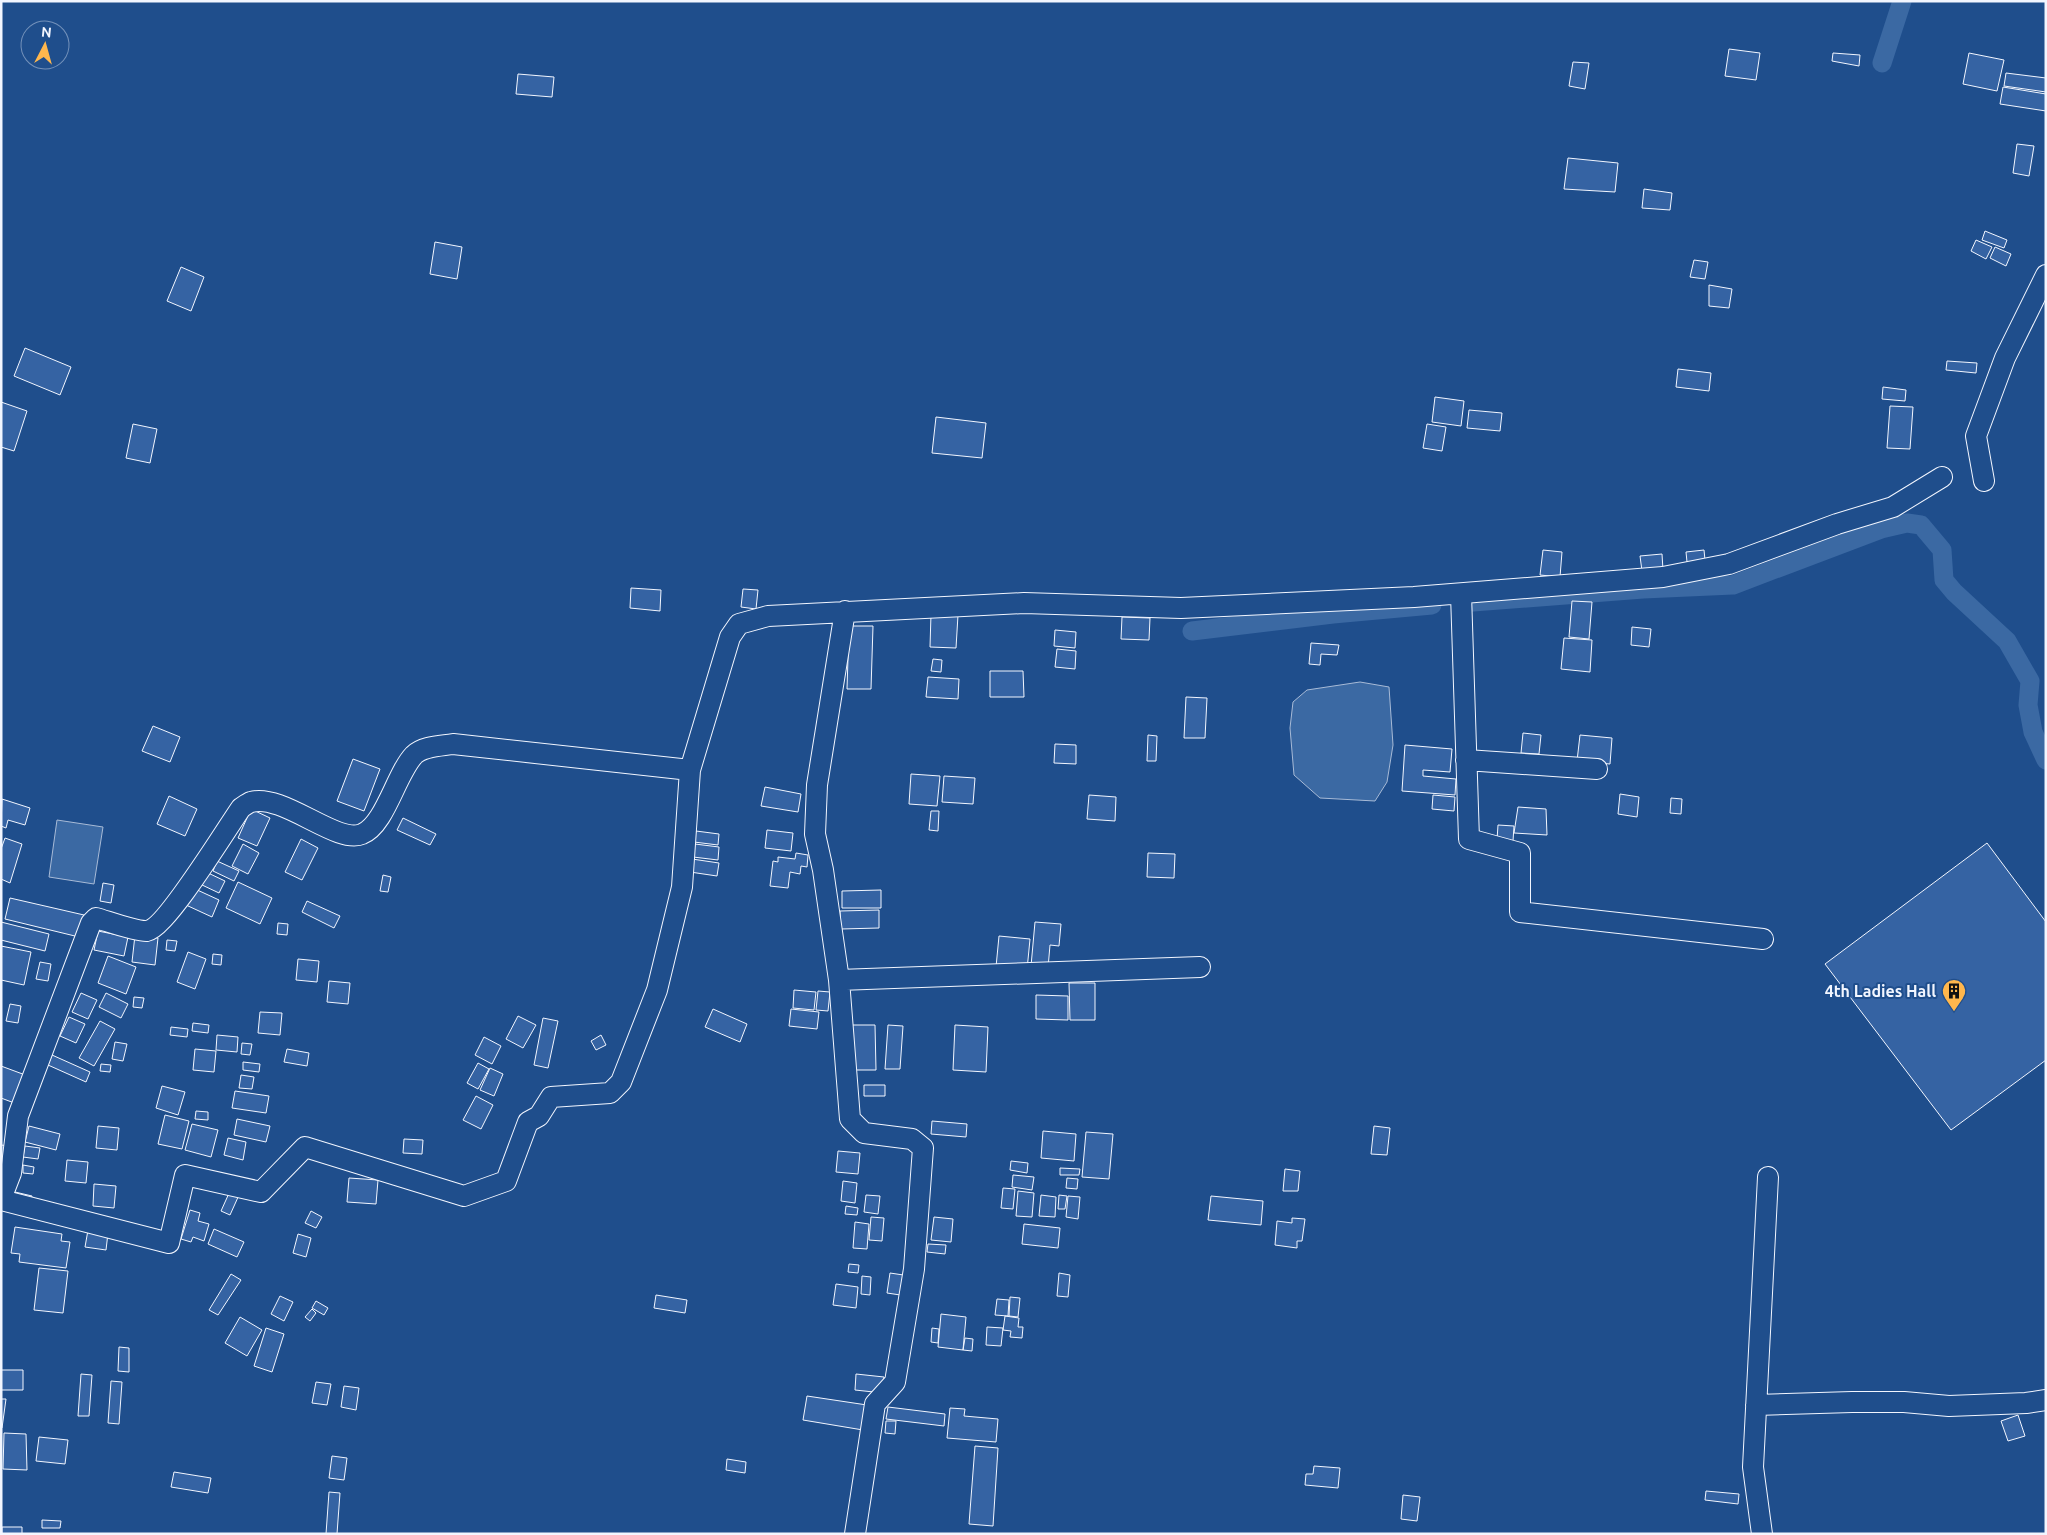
<svg xmlns="http://www.w3.org/2000/svg" width="2047" height="1535" font-family="Ubuntu,sans-serif">
	<style>
		.water { fill: #3b69a3; stroke: #a8bbd7 }
		.lines { fill: none; stroke-linecap: round; stroke-linejoin: round }
		.canal { stroke: #3b69a3; stroke-width: 19 }
		.building { fill: #3563a3; stroke: #f2f6ff }
		.minor-casing { stroke: #f2f6ff; stroke-width: 22 }
		.minor { stroke: #1f4e8c; stroke-width: 20 }
		.labels { text-anchor: middle; stroke-width: 4; stroke-linejoin: round; paint-order: stroke }
		.poi-label { font-size: 16px; font-weight: bold; fill: #f2f6ff; stroke: #1f4e8c; text-anchor: end }
	</style>
	<rect width="100%" height="100%" fill="#1f4e8c"/>
	<path class="water" d="M1360,682L1389,687L1393,745L1387,782L1375,801L1320,798L1294,775L1290,728L1293,702L1307,690Z
		M57,820L103,827L94,884L49,877Z"/>
	<g class="lines">
		<path class="canal" d="M1882,63L1902,1
			M1460,603L1643,589L1733,585L1881,529L1907,523L1921,525L1942,550L1944,580L1954,592L2007,641L2030,681L2028,705L2033,732L2046,760
			M1192,631L1333,614L1432,605"/>
	</g>
	<path class="building" d="M1729,49L1760,53L1756,80L1725,76Z
		M1833,53L1860,55L1859,66L1832,61Z
		M1969,53L2004,60L1997,91L1963,84Z
		M1573,62L1589,63L1585,89L1569,86Z
		M2006,73L2046,78V92L2004,86Z
		M518,74L554,77L552,97L516,94Z
		M2003,87L2046,94V111L2000,104Z
		M2017,144L2034,146L2029,176L2013,173Z
		M1568,158L1618,163L1615,192L1564,189Z
		M1644,189L1672,193L1670,210L1642,208Z
		M1985,231L2007,240L2004,248L1982,240Z
		M1976,240L1992,247L1986,259L1971,251Z
		M435,242L462,247L457,279L430,274Z
		M1995,247L2011,254L2006,266L1990,258Z
		M1694,260L1708,262L1705,279L1690,277Z
		M181,267L204,277L191,311L167,301Z
		M1709,285L1732,289L1729,308L1709,306Z
		M25,348L71,367L60,395L14,376Z
		M1947,361L1977,363L1976,373L1946,370Z
		M1678,369L1711,373L1709,391L1676,387Z
		M1883,387L1906,390L1905,401L1882,399Z
		M1435,397L1464,401L1461,426L1432,422Z
		M1,402L27,411L14,451L1,447Z
		M1890,406L1913,407L1910,449L1887,448Z
		M1469,410L1502,413L1500,431L1467,428Z
		M936,417L986,423L982,458L932,453Z
		M133,424L157,429L150,463L126,458Z
		M1427,424L1446,427L1442,451L1423,448Z
		M1543,550L1562,552L1560,577L1540,575Z
		M1704,550L1705,560L1687,562L1686,552Z
		M1662,554L1663,570L1642,571L1640,556Z
		M631,588L661,590L660,611L630,608Z
		M743,589L758,590L756,609L741,607Z
		M1572,601L1592,602L1589,639L1569,637Z
		M931,614L958,615L956,648L930,647Z
		M1122,617L1150,618L1149,640L1121,639Z
		M849,626H873L871,689H847Z
		M1632,627L1651,629L1649,647L1631,645Z
		M1055,630L1076,632L1075,648L1054,646Z
		M1564,638L1592,640L1590,672L1561,669Z
		M1311,643L1339,645L1337,655L1321,654L1320,665L1309,664Z
		M1057,649L1076,651L1075,669L1055,667Z
		M933,659L942,660L941,672L931,671Z
		M990,671H1023L1024,697H990Z
		M928,677L959,679L958,699L926,697Z
		M1186,697L1207,698L1205,738H1184Z
		M153,726L180,737L170,762L142,751Z
		M1523,733L1541,735L1539,754L1521,753Z
		M1148,735L1157,736L1156,761H1147Z
		M1580,735L1612,738L1610,764L1577,761Z
		M1055,744L1076,745V764L1054,763Z
		M1405,745L1452,749L1450,772L1423,770V776L1456,779L1455,795L1402,791Z
		M353,759L380,769L364,811L337,801Z
		M911,774L940,776L937,806L909,804Z
		M944,776L975,778L973,804L942,802Z
		M765,787L801,794L798,812L761,806Z
		M1620,794L1639,797L1637,817L1618,814Z
		M1089,795L1116,797L1115,821L1087,819Z
		M1433,795L1455,797L1454,811L1432,809Z
		M169,796L197,809L185,836L157,824Z
		M1671,798L1682,799L1681,814L1670,813Z
		M2,799L30,808L25,825L8,820L6,828L1,826Z
		M1518,807L1546,809L1547,835L1514,833Z
		M251,809L270,818L257,846L238,838Z
		M931,811H939L938,831L929,830Z
		M403,818L436,834L430,845L397,830Z
		M1498,825L1514,826L1513,841L1497,840Z
		M767,830L793,833L791,851L765,848Z
		M696,831L719,834L718,845L694,842Z
		M5,838L22,844L10,883L1,879V849Z
		M301,839L318,848L302,880L285,872Z
		M1987,843L2046,922V1060L1951,1130L1825,964Z
		M243,844L259,853L248,874L232,866Z
		M695,844L719,847L718,860L693,857Z
		M796,853L808,855L807,867L801,866L800,874L790,872L788,888L770,886L773,861L778,862V857L795,859Z
		M1148,853L1175,854L1174,878L1147,877Z
		M692,859L719,863L717,876L690,872Z
		M217,861L239,871L234,881L213,871Z
		M206,872L225,881L219,893L200,884Z
		M383,875L391,877L388,892L380,891Z
		M238,882L272,898L260,924L226,908Z
		M103,883L114,885L111,903L100,901Z
		M193,888L219,900L212,917L186,905Z
		M881,890V908H842V891Z
		M10,898L84,915L79,937L5,919Z
		M307,901L340,916L334,928L302,912Z
		M879,910V928L841,929L840,911Z
		M1,922L49,934L45,951L1,940Z
		M1035,922L1061,924L1059,946L1050,945L1048,968L1031,966Z
		M278,923L288,924L287,935L277,934Z
		M98,931L128,937L124,956L94,950Z
		M135,935L158,938L155,965L132,962Z
		M999,936L1030,939L1027,970L996,967Z
		M167,940L177,941L175,951L166,950Z
		M1,946L31,952L24,985L1,980Z
		M188,952L206,959L195,989L177,982Z
		M213,954L222,955L221,965L212,964Z
		M108,956L136,967L126,994L98,983Z
		M298,959L319,961L317,982L296,980Z
		M40,962L51,964L48,981L36,979Z
		M329,981L350,983L348,1004L327,1002Z
		M1069,983H1095V1020H1070Z
		M794,990L816,992L814,1010L793,1008Z
		M818,991L830,992L828,1011L816,1010Z
		M81,993L97,1000L88,1019L72,1012Z
		M106,993L128,1004L121,1018L99,1007Z
		M1036,995L1068,996V1020L1036,1019Z
		M134,997L144,998L142,1008L133,1007Z
		M10,1004L21,1006L18,1023L6,1021Z
		M713,1009L747,1024L740,1042L705,1027Z
		M791,1009L819,1012L817,1029L789,1026Z
		M260,1012L282,1013L280,1035L258,1033Z
		M518,1016L536,1025L523,1048L506,1039Z
		M69,1017L85,1024L76,1043L60,1036Z
		M543,1018L558,1021L548,1068L534,1065Z
		M100,1021L115,1029L94,1066L79,1058Z
		M193,1023L209,1025L208,1033L192,1031Z
		M849,1025H875L876,1070H849Z
		M888,1025L903,1026L900,1069H885Z
		M955,1025L988,1027L986,1072L953,1070Z
		M171,1027L188,1029L187,1037L170,1035Z
		M217,1035L238,1037L237,1052L216,1050Z
		M601,1035L606,1045L596,1050L591,1041Z
		M484,1037L501,1046L492,1064L475,1055Z
		M115,1042L127,1044L123,1061L112,1059Z
		M242,1043L252,1044L250,1055L241,1054Z
		M195,1049L216,1051L214,1072L193,1070Z
		M287,1049L309,1053L307,1066L284,1062Z
		M52,1055L90,1072L86,1082L48,1065Z
		M243,1062L260,1064L259,1072L243,1070Z
		M478,1063L489,1069L478,1089L467,1083Z
		M101,1064L111,1065L110,1072L100,1071Z
		M1,1066L28,1076L17,1104L1,1098Z
		M490,1068L503,1074L494,1096L480,1090Z
		M241,1075L254,1077L252,1089L239,1088Z
		M864,1085H885V1096H864Z
		M162,1086L185,1092L178,1115L156,1108Z
		M235,1091L269,1096L266,1113L232,1108Z
		M476,1096L493,1105L481,1129L463,1120Z
		M196,1111L208,1112V1120L195,1119Z
		M165,1115L189,1121L182,1149L158,1144Z
		M237,1119L270,1126L266,1142L234,1135Z
		M932,1121L967,1124L966,1137L931,1134Z
		M192,1124L218,1130L211,1157L185,1150Z
		M29,1126L60,1134L56,1150L25,1142Z
		M98,1126L119,1128L117,1150L96,1148Z
		M1374,1126L1390,1128L1387,1155L1371,1154Z
		M1043,1131L1076,1134L1074,1161L1041,1158Z
		M1086,1132L1113,1134L1109,1179L1082,1177Z
		M228,1138L246,1142L243,1160L224,1155Z
		M404,1139L423,1140L422,1154L403,1153Z
		M1,1145L10,1146L9,1165L1,1164Z
		M25,1146L40,1148L38,1159L23,1157Z
		M838,1151L860,1153L858,1174L836,1172Z
		M67,1160L88,1162L86,1183L65,1181Z
		M1011,1161L1028,1163L1027,1173L1010,1170Z
		M23,1165L34,1167L33,1174L23,1173Z
		M1060,1168L1080,1169L1079,1175H1060Z
		M1285,1169L1300,1171L1298,1191H1283Z
		M1013,1175L1034,1177L1032,1190L1012,1187Z
		M349,1178L378,1180L376,1204L347,1202Z
		M1067,1178L1078,1179L1077,1189L1066,1188Z
		M843,1181L857,1183L855,1203L841,1201Z
		M94,1184L116,1186L114,1208L93,1206Z
		M1003,1188L1015,1189L1013,1209L1001,1208Z
		M230,1191L239,1195L230,1215L221,1211Z
		M1018,1191L1034,1193L1032,1217L1016,1216Z
		M15,1192L32,1196L31,1202L14,1199Z
		M866,1195L880,1196L878,1214L864,1212Z
		M1041,1195L1056,1197L1055,1217L1039,1216Z
		M1059,1195L1067,1196L1065,1209H1058Z
		M1068,1196L1080,1197L1078,1219L1066,1217Z
		M1211,1196L1263,1201L1261,1225L1208,1220Z
		M846,1206L858,1208L857,1215L845,1214Z
		M190,1210L200,1213L198,1221L209,1224L204,1241L193,1237L191,1242L181,1239Z
		M311,1211L322,1217L316,1228L305,1223Z
		M871,1217L884,1218L882,1241L869,1240Z
		M934,1217L953,1219L951,1242L931,1240Z
		M1292,1218L1305,1219L1302,1241H1297V1248L1275,1245L1277,1221L1292,1223Z
		M855,1222L869,1224L867,1249L853,1248Z
		M1024,1224L1060,1228L1058,1248L1022,1244Z
		M15,1227L62,1234L61,1241L70,1242L66,1268L19,1262L20,1254L11,1253Z
		M214,1229L244,1242L237,1257L208,1244Z
		M88,1230L108,1233L106,1250L85,1247Z
		M298,1234L311,1238L306,1257L293,1253Z
		M928,1244L946,1245L945,1254L927,1252Z
		M849,1264L859,1265L858,1273L848,1272Z
		M39,1268L68,1271L63,1313L34,1310Z
		M890,1273L910,1276L907,1296L887,1293Z
		M1059,1273L1070,1275L1068,1297L1057,1296Z
		M231,1274L241,1280L218,1315L209,1310Z
		M862,1276L871,1277L870,1295L861,1294Z
		M836,1284L858,1287L856,1308L833,1305Z
		M656,1295L687,1300L685,1313L654,1308Z
		M280,1296L293,1302L284,1321L271,1314Z
		M1010,1297L1020,1298L1018,1317L1009,1316Z
		M997,1299L1009,1300L1008,1316L995,1315Z
		M316,1301L328,1308L324,1315L312,1308Z
		M312,1309L316,1313L310,1321L305,1317Z
		M941,1314L966,1317L963,1350L938,1347Z
		M1005,1316L1019,1318L1018,1327H1023L1022,1338L1010,1337L1011,1331L1003,1330Z
		M240,1317L262,1330L247,1356L225,1343Z
		M987,1327L1003,1328L1001,1346L986,1345Z
		M266,1328L284,1334L272,1372L254,1366Z
		M932,1328L939,1329L938,1343L931,1342Z
		M965,1338L973,1339L972,1351L963,1350Z
		M119,1347L129,1348V1372L118,1371Z
		M1,1370H23V1390H1Z
		M81,1374L92,1375L89,1416H78Z
		M856,1374L884,1377L883,1393L855,1390Z
		M111,1381L122,1382L119,1424L108,1423Z
		M316,1382L331,1384L327,1405L312,1403Z
		M344,1386L359,1388L356,1410L341,1407Z
		M807,1396L867,1405L863,1430L803,1420Z
		M1,1399H6L2,1428H1Z
		M888,1407L945,1414L944,1426L886,1419Z
		M950,1408L965,1409L964,1416L998,1419L996,1442L947,1438Z
		M2018,1415L2025,1436L2008,1441L2001,1421Z
		M886,1421H896L895,1434L885,1433Z
		M4,1433L26,1434L27,1470L3,1469Z
		M39,1437L68,1440L65,1464L36,1461Z
		M975,1446L998,1448L993,1526L969,1524Z
		M332,1456L347,1458L344,1480L329,1478Z
		M727,1459L746,1462L745,1473L726,1470Z
		M1314,1466L1340,1468L1338,1488L1305,1485L1306,1474H1313Z
		M174,1472L211,1478L208,1493L171,1487Z
		M1706,1491L1739,1494L1738,1504L1705,1500Z
		M329,1492L340,1493L337,1534H326Z
		M1403,1495L1420,1497L1417,1521L1401,1519Z
		M42,1520L61,1521L60,1528H42Z
		M2,1527H22V1534H2Z"/>
	<g class="lines">
		<g class="minor-casing">
			<path id="minor" d="M1984,481L1976,436L2005,358L2046,275
				M1461,594L1469,839L1520,853V912L1763,939
				M845,611L817,785L815,834L823,870L839,980L850,1119L864,1133L912,1139L923,1148L914,1269L895,1382L875,1404L855,1534
				M1466,760L1597,769
				M839,980L1200,967
				M1,1199L11,1173L18,1116L91,923L96,918C107,921 137,932 147,931C166,928 227,828 241,808C244,806 248,803 251,802C283,793 337,845 362,834C385,825 396,774 414,755C423,746 441,746 453,744L690,770L730,637L739,624L768,616L1024,603L1181,608L1414,597L1663,577L1729,564L1837,524L1893,507L1942,477
				M1,1200L169,1243L185,1175L261,1192L305,1147L464,1196L506,1181L528,1122L539,1116L551,1097L610,1093L621,1082L657,990L682,887L690,770
				M1756,1405L1852,1402H1904L1949,1406L2026,1403L2046,1400
				M1762,1534L1753,1467L1768,1177"/>
		</g>
		<use href="#minor" class="minor"/>
	</g>
	<defs>
		<g id="building-pin" transform="scale(1.25)"><path d="M0 17L-7.5 6A9.5 9.5 0 1 1 7.5 6Z" fill="#ffb74d" stroke="#1f4e8c"/><path d="M-4-6H4V6H1V3H-1V6H-4ZM-2.5-4.3h1.7v1.8h-1.7ZM.8-4.3h1.7v1.8H.8ZM-2.5-1h1.7V.8h-1.7ZM.8-1h1.7V.8H.8Z" fill="#111"/></g>
	</defs>
	<g fill-rule="evenodd">
		<use href="#building-pin" x="1954" y="991"/>
	</g>
	<g class="labels">
		<g class="poi-label">
			<text x="1936" y="997">4th Ladies Hall</text>
		</g>
	</g>
	<rect width="2047" height="1535" fill="none" stroke="#f2f6ff" stroke-width="5"/>
	<g transform="translate(45 45) rotate(6)"><circle r="24" fill="#1f4e8c" stroke="#7391ba"/>
	<path d="M0-4L9 19L0 12L-9 19Z" fill="#ffb74d"/>
	<text y="-8" font-size="14" font-weight="bold" text-anchor="middle" fill="#f2f6ff">N</text>
	</g>
</svg>
